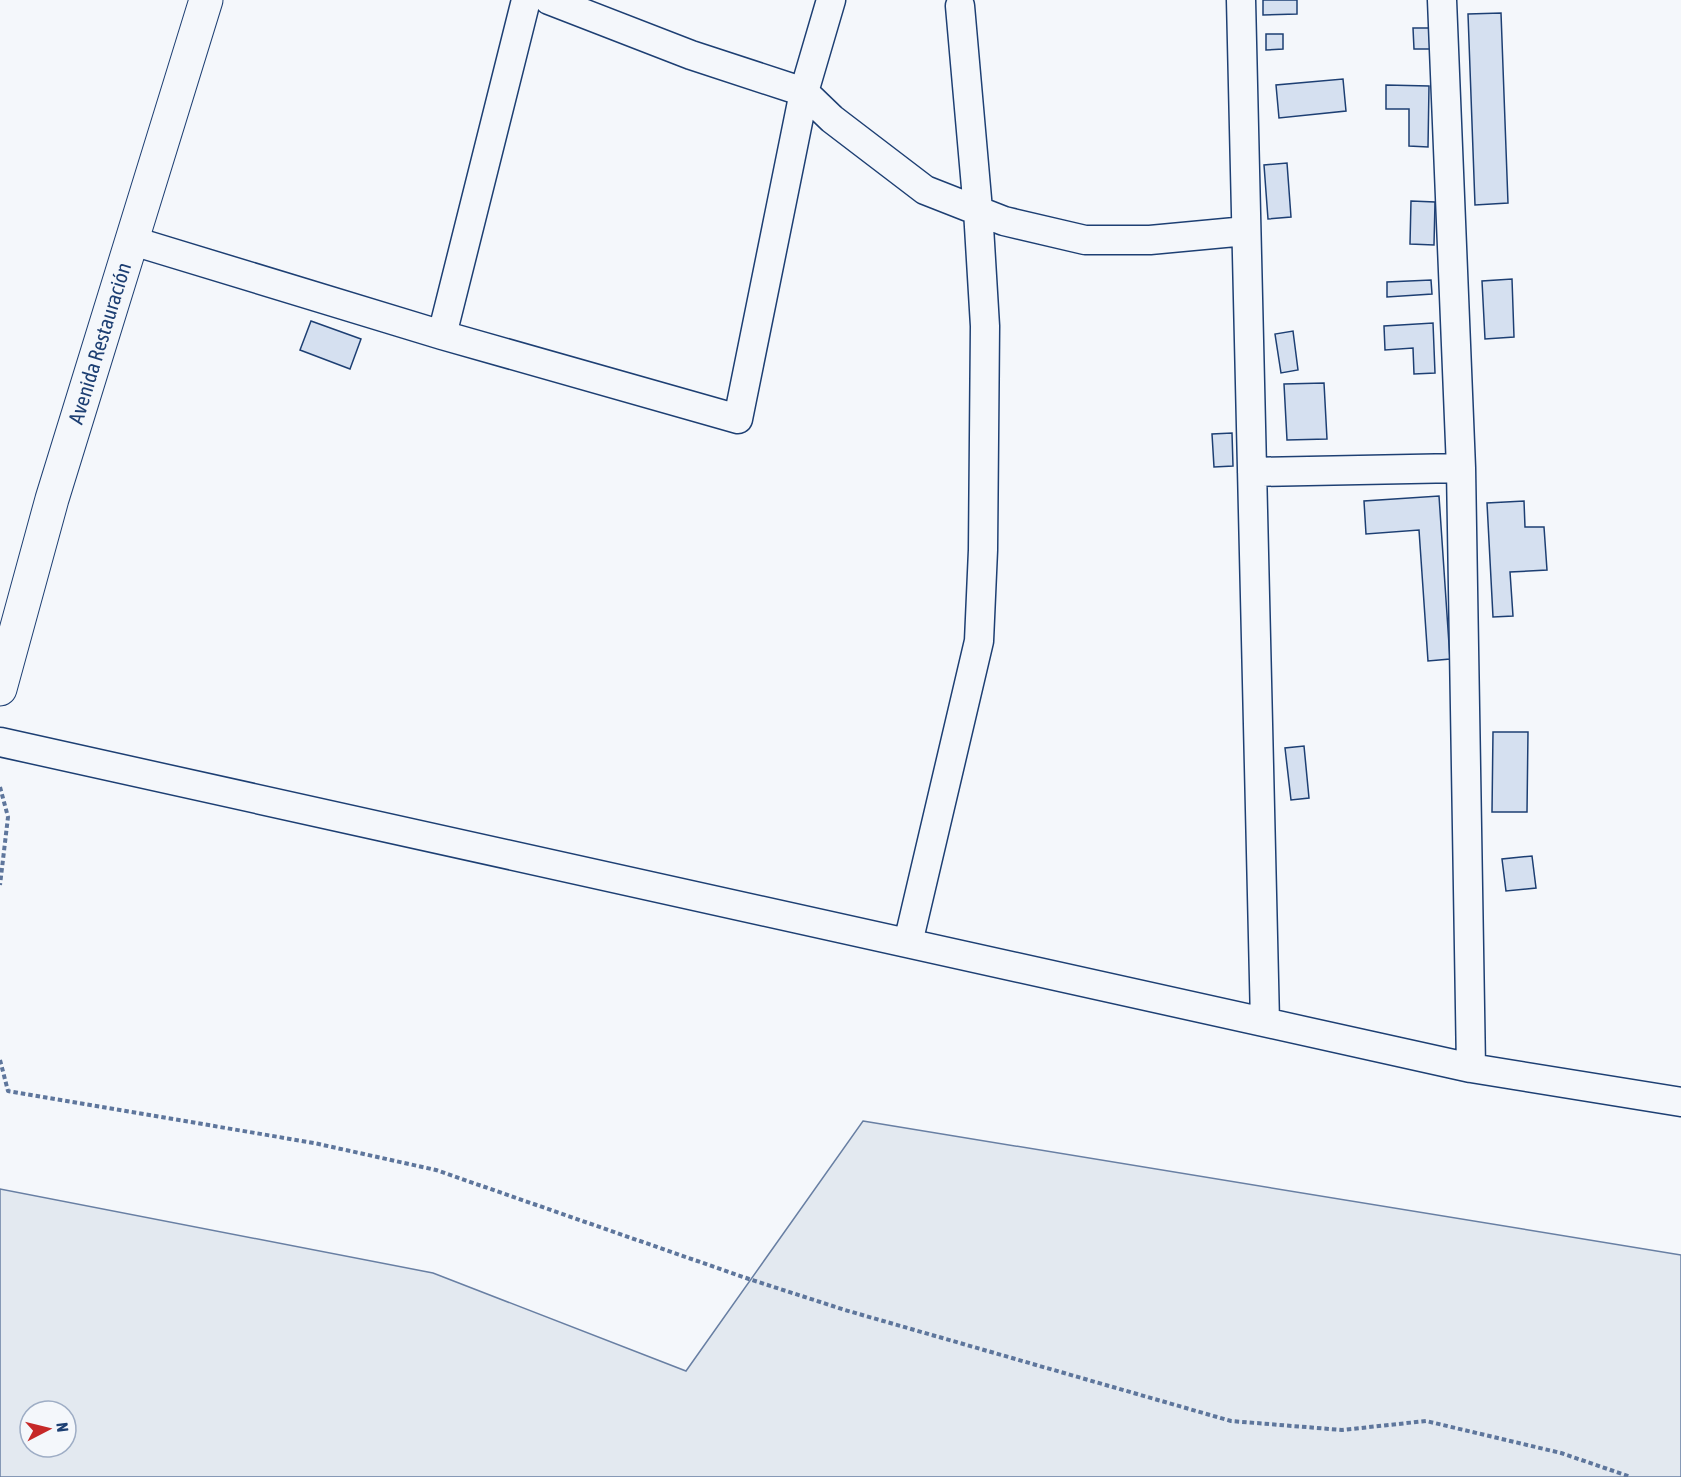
<svg xmlns="http://www.w3.org/2000/svg" width="1681" height="1477" font-family="'Asap Condensed',sans-serif">
	<style>
		.green { fill: #e3e9f0; stroke: #687fa3; stroke-width: 1.5; fill-rule: evenodd }
		.building { fill: #d5e0f0; stroke: #1d3f73; stroke-width: 1.5 }
		.lines { fill: none; stroke-linecap: round; stroke-linejoin: round }
		.minor-casing { stroke: #1d3f73; stroke-width: 31 }
		.tertiary-casing { stroke: #1d3f73; stroke-width: 35 }
		.path { stroke: #5e769c; stroke-width: 4; stroke-dasharray: 4.5 3; stroke-linecap: butt }
		.minor { stroke: #f4f7fb; stroke-width: 28 }
		.tertiary { stroke: #f4f7fb; stroke-width: 33 }
		.labels { text-anchor: middle; stroke-width: 4.5; stroke-linejoin: round; paint-order: stroke }
		.street-label { font-size: 21px; fill: #1d3f73; stroke: #f4f7fb }
	</style>
	<rect width="100%" height="100%" fill="#f4f7fb"/>
	<path class="green" d="M863,1121L1681,1255V1477H0V1189L433,1273L686,1371ZM30,1411H66V1447H30Z"/>
	<path class="building" d="M1263,0H1297V14L1263,15Z
		M1501,13L1508,203L1475,205L1468,14Z
		M1413,28H1429L1430,49H1414Z
		M1266,34H1283V49L1266,50Z
		M1343,79L1346,111L1279,118L1276,85Z
		M1386,85L1429,86L1428,147L1409,146V109H1386Z
		M1287,163L1291,217L1268,219L1264,165Z
		M1411,201L1435,202L1434,245L1410,244Z
		M1512,279L1514,337L1485,339L1482,281Z
		M1431,280L1432,294L1387,297V282Z
		M311,321L361,339L350,369L300,350Z
		M1433,323L1435,373L1414,374L1413,348L1385,350L1384,326Z
		M1293,331L1298,370L1281,373L1275,334Z
		M1324,383L1327,439L1287,440L1284,384Z
		M1232,433L1233,466L1214,467L1212,434Z
		M1439,496L1450,659L1428,661L1419,530L1366,534L1364,501Z
		M1524,501L1525,527H1544L1547,570L1510,572L1513,616L1493,617L1487,503Z
		M1493,732H1528L1527,812H1492Z
		M1304,746L1309,798L1291,800L1285,748Z
		M1532,856L1536,888L1506,891L1502,859Z"/>
	<g class="lines">
		<g class="minor-casing">
			<path id="minor" d="M549,0L691,55L804,92L832,119L925,190L1004,221L1085,240H1150L1246,231
				M1241,0L1265,1022
				M1442,0L1461,468L1471,1068
				M133,241L442,335L738,419L804,92L831,0
				M442,335L526,0
				M1252,472L1461,468
				M0,742L1471,1068L1681,1102
				M908,943L979,641L983,550L985,326L978,210L960,6"/>
		</g>
		<g class="tertiary-casing">
			<g id="tertiary">
				<path id="s1" d="M0,689L52,499L206,0"/>
			</g>
		</g>
		<path class="path" d="M0,787L8,817L0,885
			M0,1060L8,1091L314,1143L436,1170L749,1279L845,1310L1231,1421L1342,1430L1426,1421L1561,1453L1631,1477"/>
		<use href="#minor" class="minor"/>
		<use href="#tertiary" class="tertiary"/>
	</g>
	<g class="labels">
		<g class="street-label">
			<text dy="7" stroke="none"><textPath href="#s1" startOffset="360">Avenida Restauración</textPath></text>
		</g>
	</g>
	<g transform="translate(48 1429) rotate(83)"><circle r="28" fill="#f4f7fb" stroke="#9eadc5" stroke-width="1.5"/>
	<path d="M0-4.5L10 22L0 15L-10 22Z" fill="#c62828"/>
	<text y="-9" font-size="16" font-weight="bold" text-anchor="middle" fill="#1d3f73">N</text>
	</g>
</svg>
